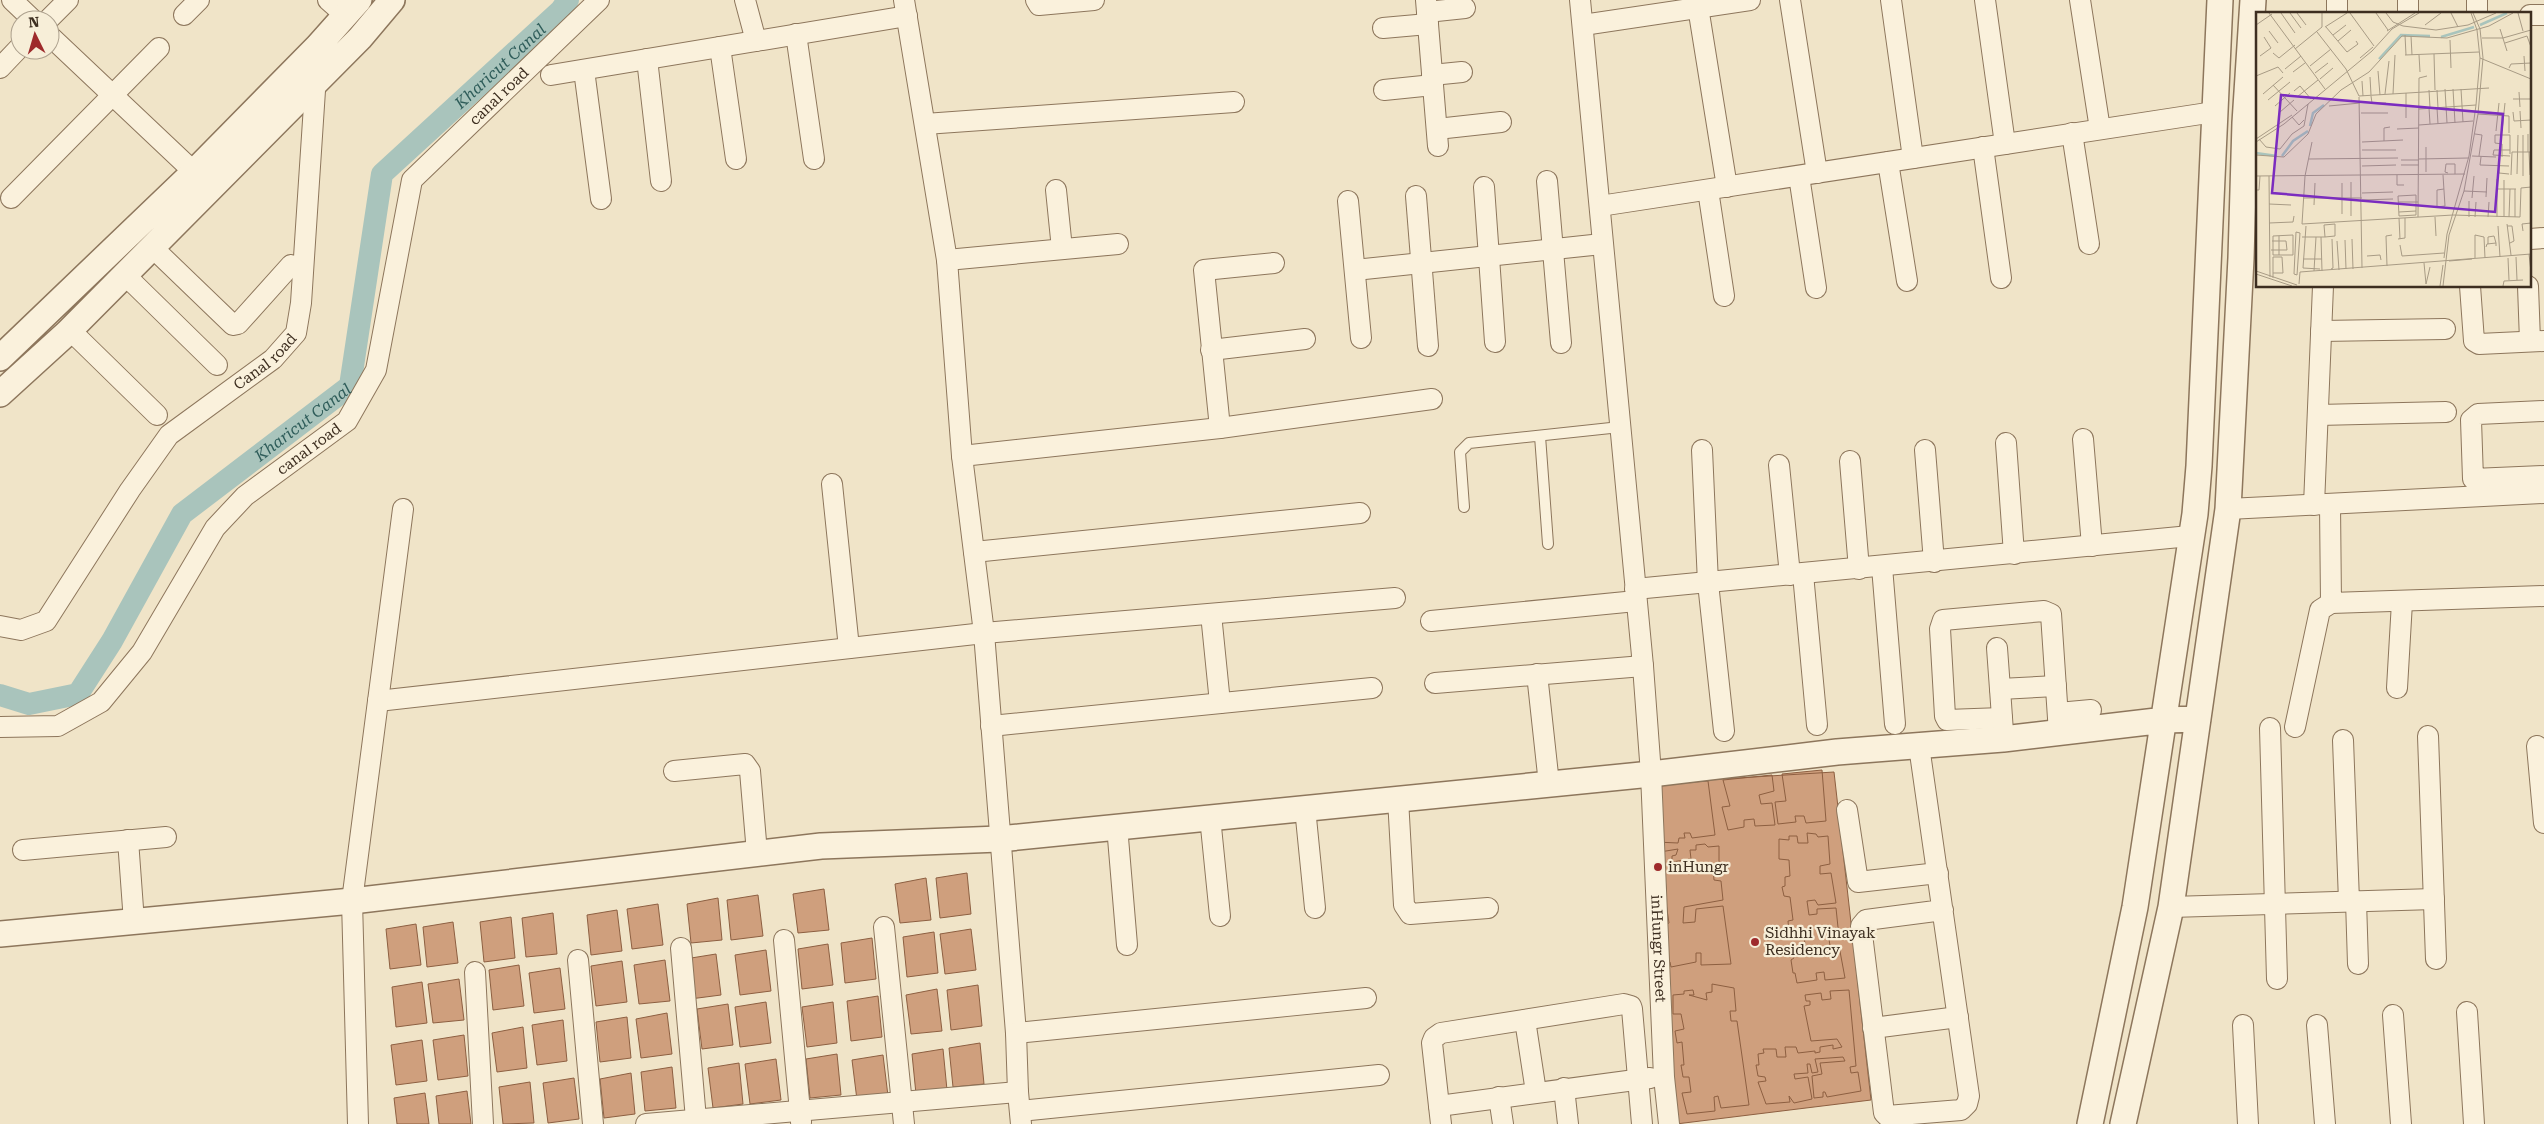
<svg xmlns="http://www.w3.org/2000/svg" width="2544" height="1124" font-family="'Roboto Serif',serif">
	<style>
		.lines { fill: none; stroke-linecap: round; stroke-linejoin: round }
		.canal { stroke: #a9c4bc; stroke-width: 22 }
		.building { fill: #cf9f7d; stroke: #8d5f41 }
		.service-casing { stroke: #8d765c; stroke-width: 12 }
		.minor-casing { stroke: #8d765c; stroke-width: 22 }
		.tertiary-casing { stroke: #8d765c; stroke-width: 28 }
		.service { stroke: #faf1dc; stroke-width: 10 }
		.minor { stroke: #faf1dc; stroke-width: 20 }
		.tertiary { stroke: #faf1dc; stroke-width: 25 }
		.poi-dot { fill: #9e2a2b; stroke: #f7eed8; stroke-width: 2 }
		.labels { text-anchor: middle; stroke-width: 4.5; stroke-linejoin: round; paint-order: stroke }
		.street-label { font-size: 15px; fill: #3d2e20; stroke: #f7eed8 }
		.poi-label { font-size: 15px; fill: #3d2e20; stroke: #f7eed8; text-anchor: start }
		.water-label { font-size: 16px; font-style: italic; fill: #2f5d5a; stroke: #f7eed8 }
		.inset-river { fill: none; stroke: #a9c4bc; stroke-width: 2.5 }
		.inset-road { fill: none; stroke: #a89b85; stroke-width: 1 }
		.view { fill: #7b2cbf; fill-opacity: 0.15; stroke: #7b2cbf; stroke-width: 2.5 }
		.inset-edge { fill: none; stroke: #3d2e20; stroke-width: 2.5 }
	</style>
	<rect width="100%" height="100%" fill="#f0e4c8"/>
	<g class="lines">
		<path class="canal" id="s1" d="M0,695L29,704L78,694L112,641L182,514L350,386L382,174L561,10L568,0"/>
	</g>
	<path class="building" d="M1822,770L1826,821L1806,823L1804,816H1795L1796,822L1778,824L1775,802L1786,801L1782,774Z
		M1834,772L1871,1100L1676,1124L1641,784Z
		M1772,775L1774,791L1759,795L1761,804L1772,803L1775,825L1755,826L1754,819L1744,820V827L1728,830L1722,807L1730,806L1723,780Z
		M1708,781L1715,835L1692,838L1690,833H1684L1685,838H1679L1678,843L1656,842L1661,784Z
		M1807,833L1816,834L1818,837L1828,836L1830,864L1820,866V874L1831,873L1836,903L1818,905L1815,900L1807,901L1809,915L1817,914V909L1836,908L1839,937L1829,939L1830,946H1839L1845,978L1825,980L1824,972L1816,973L1817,980L1797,983L1795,973H1793L1791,960L1794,958L1793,950L1805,946L1804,931L1789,933L1788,921L1793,920L1790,897L1784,896L1782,887L1785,886V877L1790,876L1789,860L1779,859V839L1789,840V836H1797L1798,843H1808Z
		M1705,844L1708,847L1719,846V867L1713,868L1714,880L1721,881L1723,900L1684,907L1683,923L1695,922L1696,909L1723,906L1731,964L1701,965V953H1696V962L1671,967L1670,962L1666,961L1664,926L1669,923L1666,903L1659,890L1666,889L1665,877L1654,853L1678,849L1676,855L1672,856V862L1691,859L1690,850H1696V845Z
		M967,873L971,914L940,918L936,878Z
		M926,878L931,920L900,923L895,884Z
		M824,889L829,930L798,933L793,894Z
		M758,895L763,936L731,940L727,900Z
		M718,898L722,940L691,943L687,904Z
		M658,904L663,945L632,949L627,909Z
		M617,910L622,951L591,955L587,915Z
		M553,913L557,954L526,957L522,918Z
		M511,917L515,958L484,962L480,922Z
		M453,922L458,963L427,967L423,927Z
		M416,924L421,965L390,969L386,929Z
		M971,929L976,970L945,974L940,934Z
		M934,932L938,973L907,977L903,937Z
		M872,938L876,979L845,983L841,943Z
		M828,944L833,985L802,989L798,949Z
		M766,950L771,991L740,995L735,955Z
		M716,954L721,995L690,999L685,959Z
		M665,960L670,1001L639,1004L634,965Z
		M622,961L627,1002L596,1006L591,966Z
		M519,965L524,1006L493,1010L489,970Z
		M560,968L565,1009L534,1013L529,973Z
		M459,979L464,1020L433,1023L428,984Z
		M422,982L427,1023L396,1027L392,987Z
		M1712,984L1734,988L1736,1011H1730L1731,1021H1737L1749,1105L1721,1108L1718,1096L1714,1097L1715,1111L1687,1114L1682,1093L1691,1092L1689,1077H1683L1681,1065H1684L1682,1042L1677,1043L1675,1031L1684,1029L1681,1014H1673V995L1684,994V991L1693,990L1694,995H1689L1707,1000L1706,993L1712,992Z
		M978,985L982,1026L951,1030L947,990Z
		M937,989L942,1031L911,1034L906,995Z
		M1849,990L1856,1066L1850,1067L1851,1073L1858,1072L1861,1091L1827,1097L1825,1092H1823V1097L1814,1098L1812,1076L1822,1074L1820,1063L1845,1061L1843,1057L1815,1059L1818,1072L1812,1073L1810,1064H1807L1808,1073L1794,1074L1795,1079L1808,1077L1812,1099L1794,1103L1789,1096L1790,1102L1766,1104L1758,1082L1766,1081L1765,1077L1758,1076L1756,1065H1759L1758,1054L1764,1053L1763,1049H1776L1777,1057H1786L1785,1047H1796L1798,1053L1815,1051V1053L1820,1052V1047L1833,1045V1049L1842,1047L1837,1039L1811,1041L1804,1006L1810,1005V1001H1806L1805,995L1821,993L1822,1000L1831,999L1830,991Z
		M878,996L882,1037L851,1041L847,1001Z
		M766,1002L771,1043L740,1047L735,1007Z
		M833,1002L837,1043L807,1047L802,1007Z
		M728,1004L733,1045L702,1049L697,1009Z
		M667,1013L672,1054L641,1058L636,1019Z
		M627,1017L631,1058L600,1062L596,1022Z
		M563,1020L567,1061L537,1065L532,1025Z
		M523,1027L527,1068L497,1072L492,1033Z
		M464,1035L468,1076L438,1080L433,1040Z
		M422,1040L427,1081L396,1085L391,1045Z
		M980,1043L984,1084L953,1087L949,1048Z
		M943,1049L947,1090L916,1094L912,1054Z
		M837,1054L841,1095L810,1098L806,1059Z
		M883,1055L888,1096L857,1100L852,1060Z
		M776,1059L781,1100L750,1104L745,1064Z
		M739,1063L743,1104L713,1108L708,1068Z
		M672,1067L676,1108L645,1111L641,1072Z
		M631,1073L635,1114L604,1118L600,1079Z
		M574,1078L579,1119L548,1123L543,1083Z
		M530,1082L534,1123L503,1124L499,1087Z
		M467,1091L471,1124H439L436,1096Z
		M425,1093L429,1124H397L394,1098Z"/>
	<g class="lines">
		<g class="service-casing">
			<path id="service" d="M1540,436L1548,544
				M1464,507L1460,452L1469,443L1620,427"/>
		</g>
		<g class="minor-casing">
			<g id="minor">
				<path d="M12,0L33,20"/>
				<path d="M328,0L345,15"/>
				<path d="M745,0L756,41"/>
				<path d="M904,0L947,260L962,456L984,633L1016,1033L1018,1092L1021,1124"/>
				<path d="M1036,0L1039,5L1094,0"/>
				<path d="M1426,0L1438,146"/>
				<path id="s2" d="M1580,0L1643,666L1651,774L1664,1077L1669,1124"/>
				<path d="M1790,0L1817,173"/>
				<path d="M1891,0L1913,158"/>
				<path d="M1985,0L2005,144"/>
				<path d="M2080,0L2100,129"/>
				<path d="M2337,0V14"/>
				<path d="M2408,0V14"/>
				<path d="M1698,7L1727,187"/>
				<path d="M1427,12L1465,8"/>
				<path d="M2477,14V0"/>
				<path d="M184,15L199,0"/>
				<path d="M2530,15H2544"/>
				<path d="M48,20L68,0"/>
				<path d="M1583,25L1750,0"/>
				<path d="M1383,28L1428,24"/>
				<path d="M796,34L814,159"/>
				<path d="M50,36L194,172"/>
				<path d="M720,47L736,159"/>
				<path d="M647,59L661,181"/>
				<path d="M0,68L20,47"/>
				<path d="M584,70L601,199"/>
				<path d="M551,75L907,16"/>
				<path d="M1432,75L1462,72"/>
				<path d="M1384,90L1433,85"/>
				<path d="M925,124L1234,102"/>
				<path d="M1437,129L1501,122"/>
				<path d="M2072,133L2089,244"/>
				<path d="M1983,147L2001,278"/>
				<path d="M1888,162L1907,281"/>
				<path d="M1799,176L1816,288"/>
				<path d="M1547,181L1561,343"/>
				<path d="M1484,187L1495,342"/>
				<path d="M1056,190L1062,249"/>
				<path d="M1708,190L1724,296"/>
				<path d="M1416,196L1428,346"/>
				<path d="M11,198L159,48"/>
				<path d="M1348,201L1361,338"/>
				<path d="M1600,206L2214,112"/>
				<path d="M2530,239L2544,238"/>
				<path d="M152,247L233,325L238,324L291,265"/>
				<path d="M947,260L1118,244"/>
				<path d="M1355,270L1602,244"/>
				<path d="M124,274L217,365"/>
				<path d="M2470,286L2474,341L2479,344L2544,341"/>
				<path d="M2528,286L2530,341"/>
				<path d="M70,330L157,415"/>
				<path d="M2321,331L2445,329"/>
				<path d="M1211,350L1305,339"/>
				<path d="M2544,411L2478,414L2471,420L2473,479L2544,476"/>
				<path d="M2318,415L2446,412"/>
				<path d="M1220,428L1204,270L1274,263"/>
				<path d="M2083,439L2092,546"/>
				<path d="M2006,443L2014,554"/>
				<path d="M1702,450L1708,583L1724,731"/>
				<path d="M1925,450L1934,562"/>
				<path d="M962,456L1220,428L1432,399"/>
				<path d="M1850,461L1859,569"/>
				<path d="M1779,465L1790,575"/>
				<path d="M832,484L849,648"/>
				<path d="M2314,505L2323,286"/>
				<path d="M2330,505L2331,603L2544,596"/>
				<path d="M2228,509L2544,493"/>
				<path d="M974,552L1360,513"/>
				<path d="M1882,567L1895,724"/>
				<path d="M1803,574L1817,725"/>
				<path d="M1635,589L2190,536"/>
				<path d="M1211,614L1220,703"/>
				<path d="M1431,621L1636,601"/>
				<path id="s3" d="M0,626L21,630L46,621L130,490L169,435L273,359L296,333L301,303L316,75"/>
				<path d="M1997,648L2000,689"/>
				<path d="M1537,674L1549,784"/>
				<path d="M1435,683L1643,666"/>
				<path d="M2397,688L2402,602"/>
				<path d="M378,701L984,633L1395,598"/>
				<path d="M2058,713L2091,710"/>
				<path d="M2002,718L1947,720L1945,716L1940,629L1943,620L2044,611L2051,614L2059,733"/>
				<path d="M991,726L1372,688"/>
				<path id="s4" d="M0,727L58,726L101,702L142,652L215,528L245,496L347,421L376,370L412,180L599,0"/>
				<path d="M2295,727L2320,610L2331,603"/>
				<path d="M2270,728L2277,979"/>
				<path d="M2003,732L2000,689L2056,686"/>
				<path d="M2428,736L2436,959"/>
				<path d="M2343,740L2349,901"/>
				<path d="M1919,746L1969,1096L1967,1104L1961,1110L1887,1116L1884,1113L1861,926L1866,920L1943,910"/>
				<path d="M2537,746L2544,823"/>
				<path d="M674,771L745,764L750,771L757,853"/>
				<path d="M1398,799L1404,905L1410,914L1488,908"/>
				<path d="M1305,808L1315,908"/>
				<path d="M1847,810L1858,882L1938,873"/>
				<path d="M1210,817L1220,916"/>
				<path d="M1117,826L1127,945"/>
				<path d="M128,840L134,922"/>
				<path d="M23,850L166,837"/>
				<path d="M2356,901L2358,964"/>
				<path d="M2171,907L2434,899"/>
				<path d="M884,927L904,1124"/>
				<path d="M784,940L801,1122"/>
				<path d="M681,948L696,1119"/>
				<path d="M578,960L593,1124"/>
				<path d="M475,972L483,1124"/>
				<path d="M2467,1012L2474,1124"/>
				<path d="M2393,1015L2401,1124"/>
				<path d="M1525,1020L1536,1092"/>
				<path d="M2243,1025L2248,1124"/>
				<path d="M2317,1025L2325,1124"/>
				<path d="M1873,1028L1958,1017"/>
				<path d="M1016,1033L1366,998"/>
				<path d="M1564,1088L1568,1124"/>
				<path d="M1499,1097L1503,1124"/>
				<path d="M1439,1106L1650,1078"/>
				<path d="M1020,1111L1379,1075"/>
				<path d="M358,1124L352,901L403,509"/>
				<path d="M646,1124L1018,1092"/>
				<path d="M1441,1124L1432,1043L1434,1038L1441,1033L1624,1004L1631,1006L1632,1009L1642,1124"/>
			</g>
		</g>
		<g class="tertiary-casing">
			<path id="tertiary" d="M0,358L194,172L318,46L359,0
				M0,394L67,333L360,38L392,0
				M0,934L352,901L821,846L999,839L1651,774L1837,752L2003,739L2165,720L2198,719
				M2090,1124L2135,907L2195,514L2199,466L2220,0
				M2123,1124L2171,907L2228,509L2241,258L2245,123L2253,0"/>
		</g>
		<use href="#service" class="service"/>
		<use href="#minor" class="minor"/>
		<use href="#tertiary" class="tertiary"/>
	</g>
	<g class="poi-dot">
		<circle cx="1658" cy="867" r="5"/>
		<circle cx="1755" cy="942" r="5"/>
	</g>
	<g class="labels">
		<g class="street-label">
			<text dy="5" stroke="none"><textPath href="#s4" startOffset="859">canal road</textPath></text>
			<text dy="5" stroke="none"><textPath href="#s3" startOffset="392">Canal road</textPath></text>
			<text dy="5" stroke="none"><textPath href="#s4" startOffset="439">canal road</textPath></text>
			<text dy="5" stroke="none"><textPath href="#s2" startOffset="952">inHungr Street</textPath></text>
		</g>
		<g class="poi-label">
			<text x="1668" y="872">inHungr</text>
			<text x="1765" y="938">Sidhhi Vinayak<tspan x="1765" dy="17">Residency</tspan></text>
		</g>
		<g class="water-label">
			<text dy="6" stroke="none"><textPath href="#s1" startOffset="874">Kharicut Canal</textPath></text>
			<text dy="6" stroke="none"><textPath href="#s1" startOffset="440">Kharicut Canal</textPath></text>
		</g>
	</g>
	<g transform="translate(2256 12)">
		<rect width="275" height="275" fill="#f0e4c8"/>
		<path class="inset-river" d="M224,13L251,1M185,25L218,15M123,47L145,23L174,24M54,114L57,101L68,93M0,141L21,144M26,144L37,129L52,119"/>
		<path class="inset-road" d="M13,1L69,77M25,1L39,21M34,1L45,16M41,1L50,13M94,1L118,34M120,1L132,18M130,1L137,10L147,14L180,18L212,13L240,1M195,1L202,15M262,1L267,19M0,13L16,2M169,13L185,1M69,15L91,1M70,15L91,40L102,32L100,29M244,17L251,39M13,19L22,31M131,19L159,1M61,20L90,57L103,84L233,76M77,23L90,13M149,23L150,43M155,24L156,43M226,26H247L275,18M194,28L195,56M82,29L95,18M249,31L271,24L275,35M39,37L66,15V1M17,41L23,46L39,33M178,42L179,78M149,43L223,40M163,43L164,60M4,44L15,36L8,25M268,44L269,59M104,46L117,35M224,46L275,67M54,54L75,37M253,56L255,52L275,51M29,57L45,44M122,59L124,83M37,60L49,51M59,61L72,51M0,64L22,55L27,61M114,65L115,83M64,67L77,56M106,69L107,84M17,73L41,99M189,77L191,111M197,77L199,111M205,77L207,110M173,78L174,96M181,78L182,96M38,79L44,74L55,87M263,80L264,95M7,82L27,65M129,82L133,49M137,82L139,43M115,84L116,91H130M41,85L62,68M103,85L106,256M257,87H275M12,88L34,70M19,94L34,81M73,94L104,91M173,96L174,112M181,96L182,112M163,97L220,93M264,99L265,116M24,100L38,88M257,100L258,109L275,108M105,101H132M222,102L253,104V121M36,105L43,113L48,108M150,106V81M163,113L217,109M141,117L163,116M240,119L243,91M246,119L249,91M219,122L226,123L223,144M0,127L36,103M3,127L10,135L24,137L36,122L48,114L52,92M128,129V116L134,115M0,130L28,112L116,39L136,17L163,1M56,130L49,164L46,212L197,203L264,205L265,176L275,175M106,130L147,128M106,138H140M272,140V122M273,140L274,163M0,143L28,145L52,122L60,102L85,78L113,60L146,24L191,26L233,14L257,1M216,144L240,145M254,144L237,143L238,138H254M225,145L224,153L253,154M246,145V132L239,131V123H254V142M53,147L142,146M163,147L212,146M145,148H163M145,153H163M106,154L140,153M243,154V161L253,162M170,160V135M192,161L189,160L190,152H199V162M261,162L262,123M141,163V173H148M187,163L189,194L181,195V178L188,177M255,163L256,140H275M0,164L209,162M13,164L14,265M267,164V123M241,167V205M248,168V205M95,170V204M241,177H260M259,177V205M0,178H3L4,164M208,179L231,180M106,181L137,180M160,183V203L143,204L142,184ZM230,185L231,166M47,186H106M216,186L218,164M106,188L137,187M142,190H162M13,192L35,193M58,193L59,171M143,200L160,199M86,202V171M162,205L163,66L171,64M179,205L180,224M213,205V189M219,205L220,190M232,205L233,190M253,205L254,177M143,206L144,227M13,211L37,210L38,204M251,212L255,243M50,214L47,256L64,257M242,214L244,245M251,214H256L258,229L254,231M267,219L266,212L275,211M40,220L44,221L41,263L38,262ZM37,223V243H17V224ZM23,224V243M46,225H69L79,224V212L68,213L69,225M65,225L66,259M96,227L97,257M142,227L149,226V206M89,228L90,257M81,229L83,258M232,232V225L238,224L240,231M144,233L146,244L188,241M230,235L231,232L240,231V234M15,238H31L30,229H16M273,242L275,260M111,244L124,243L125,248M260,245L261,268M188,246L191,222L213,144L220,93L224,46L221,18L215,1M219,246V223L228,225L229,246M252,246L253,268M47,247H66M193,249L216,247M168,251L170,272L174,255M131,254L130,224L136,223M75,257L77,256L76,227M0,259L41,273M58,259L60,225M17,261H27L26,245H17V266M0,262L36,274M43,272L44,260L275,242M184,274L187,253M187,274L193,223L208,179L222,102L227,46L224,17L217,1M247,274L248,269L267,268"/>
		<path class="view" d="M25,83L247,102L239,200L16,181Z"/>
		<rect width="275" height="275" class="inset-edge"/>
	</g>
	<g transform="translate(35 35) rotate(355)"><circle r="24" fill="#f7eed8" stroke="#ada18e"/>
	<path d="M0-4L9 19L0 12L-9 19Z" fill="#9e2a2b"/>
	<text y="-8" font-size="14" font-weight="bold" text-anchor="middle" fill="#3d2e20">N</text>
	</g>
</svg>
